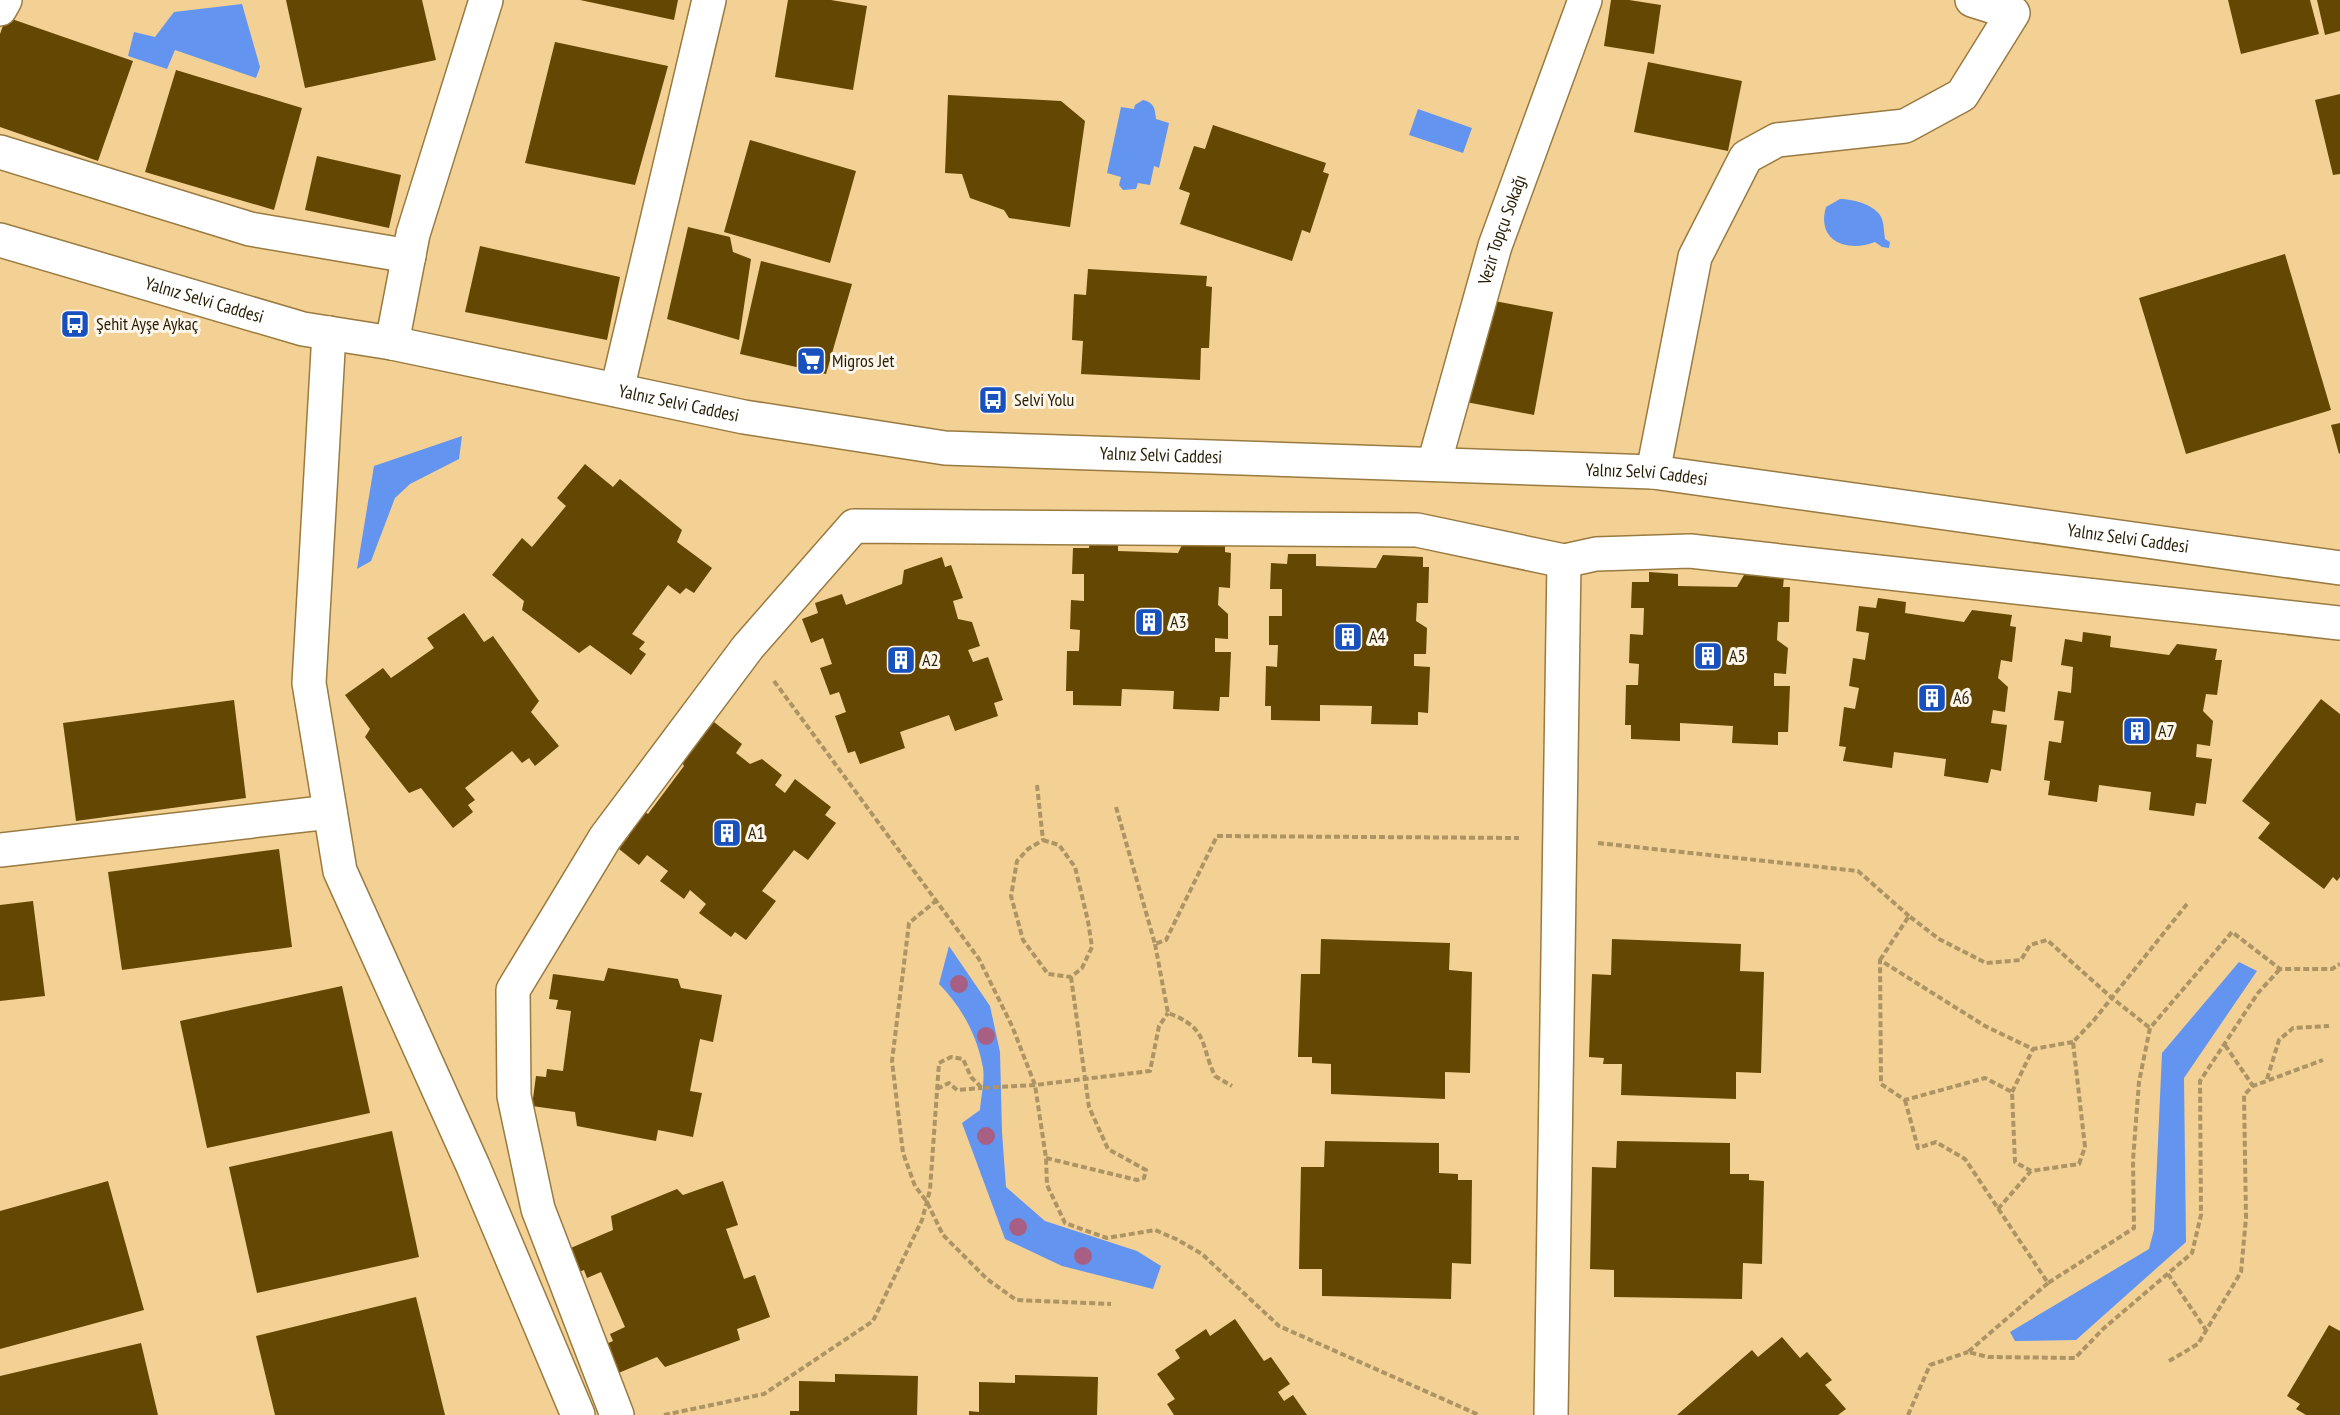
<svg xmlns="http://www.w3.org/2000/svg" width="2340" height="1415" font-family="'PT Sans Narrow',sans-serif">
	<style>
		.water { fill: #6394f0 }
		.building { fill: #644702 }
		.lines { fill: none; stroke-linecap: round; stroke-linejoin: round }
		.minor-casing { stroke: #997a41; stroke-width: 36 }
		.tertiary-casing { stroke: #997a41; stroke-width: 36 }
		.path { stroke: #ae9363; stroke-width: 4; stroke-dasharray: 6 3; stroke-linecap: butt }
		.minor { stroke: #fff; stroke-width: 33 }
		.tertiary { stroke: #fff; stroke-width: 33 }
		.tree { fill: #a76084 }
		.labels { text-anchor: middle; stroke-width: 6; stroke-linejoin: round; paint-order: stroke }
		.street-label { font-size: 18px; fill: #281c04; stroke: #fdf6eb }
		.poi-label { font-size: 18px; fill: #281c04; stroke: #fdf6eb; text-anchor: start }
	</style>
	<rect width="100%" height="100%" fill="#f3d195"/>
	<path class="water" d="M242,4L260,67L256,78L175,50L167,69L128,56L134,32L155,37L174,12Z
		M1143,100C1154,102 1155,109 1156,119L1169,123L1159,168L1154,166L1150,185L1138,183L1136,189L1123,190L1119,185L1121,177L1107,173L1121,107L1134,109L1135,105Z
		M1418,109L1472,128L1463,153L1409,135Z
		M1840,199C1853,199 1877,205 1882,219C1884,225 1884,233 1885,239L1890,242L1889,248L1882,247L1875,242C1847,253 1816,241 1826,207Z
		M462,436L459,459L410,484L395,498L371,561L357,569L374,466Z
		M949,946L990,1006L1000,1052L1002,1132L1006,1187L1045,1221L1137,1251L1161,1266L1153,1289L1062,1266L1005,1239L962,1123L980,1110C981,1096 986,1077 982,1063C976,1033 960,1005 939,984Z
		M2239,962L2257,971L2184,1078L2186,1242L2076,1340L2015,1341L2010,1332L2149,1249L2154,1230L2162,1053Z"/>
	<path class="building" d="M286,0H422L436,60L305,88Z
		M580,0H678L674,20Z
		M788,0H831L867,6L853,90L775,77Z
		M1611,0H1629L1661,5L1654,54L1604,46Z
		M2228,0H2310L2319,34L2241,54Z
		M2317,0H2340V31L2325,35Z
		M6,17L133,61L98,161L0,127V34Z
		M555,42L668,66L635,185L525,163Z
		M1648,62L1742,81L1728,151L1634,132Z
		M176,70L302,108L274,210L145,172Z
		M2340,94V174L2333,175L2315,100Z
		M948,95L1061,101L1085,121L1070,227L1009,218L1004,210L970,198L962,174L945,173Z
		M1213,125L1326,163L1323,172L1329,174L1310,233L1302,230L1292,261L1180,224L1190,193L1179,189L1194,146L1205,149Z
		M750,140L856,171L830,263L724,232Z
		M317,156L401,175L389,228L305,210Z
		M688,227L730,237L733,252L751,259L739,340L667,319Z
		M480,246L620,277L607,340L465,312Z
		M2285,254L2331,410L2186,454L2139,298Z
		M761,261L852,284L826,374L740,354Z
		M1088,269L1207,276L1206,286L1212,287L1209,348H1201L1200,380L1081,374L1083,341L1072,340L1074,294L1086,295Z
		M1484,299L1553,312L1534,415L1466,402Z
		M2340,423V453L2339,454L2331,425Z
		M585,464L613,487L620,479L682,530L677,542L712,568L694,593L686,588L680,594L668,585L632,634L645,642L639,649L646,654L631,675L590,645L579,653L522,610L524,601L492,575L522,538L532,547L566,506L557,498Z
		M1090,539L1118,540V551L1178,553L1184,541L1225,542V552L1231,553L1230,588L1219,587L1218,605L1228,614V639L1215,638V652H1231L1229,697H1220L1219,711L1173,709L1174,691L1122,689L1121,706L1073,705V691H1066L1067,651H1079L1080,630L1070,629L1071,600L1084,601V574H1072L1073,548H1089Z
		M1288,554H1316V566L1376,568L1383,555L1423,557V567H1429L1428,603H1417L1416,621L1427,628L1426,654H1414V666L1430,667L1428,713L1418,712V725L1371,724L1372,706L1320,705V721L1271,720V706H1265L1266,666L1277,667L1278,645H1269V616H1282V589H1270L1271,563L1287,564Z
		M942,557L945,567L951,565L963,598L953,601L958,619L972,622L980,646L968,650L973,662L988,657L1003,700L994,703L998,716L955,731L949,715L900,732L905,748L860,764L855,751L848,753L835,716L846,712L839,692L830,695L820,668L832,664L823,638L811,643L802,619L818,613L815,603L842,594L846,605L902,584L904,570Z
		M1649,572L1678,574V586L1737,587L1744,575L1784,577L1783,587H1790L1789,622H1778L1777,640L1788,648L1786,674L1774,673V686H1790L1788,732H1778V745L1732,743L1733,726L1680,723V741L1631,739V725H1625L1626,685H1638L1639,664L1629,663L1630,634L1643,635L1644,608H1631L1632,582H1649Z
		M1878,598L1906,602L1905,613L1964,622L1972,610L2012,615L2010,626L2016,627L2012,662L2001,660L1998,678L2008,687L2005,712L1993,710L1991,723L2007,725L2001,771L1991,769L1988,783L1944,776L1946,759L1894,752L1892,768L1843,761L1846,747L1839,746L1844,707L1855,709L1859,688L1849,686L1853,658L1865,660L1869,633L1856,631L1859,606L1876,608Z
		M464,613L484,642L493,636L539,701L531,712L559,746L535,766L529,758L522,763L512,751L465,788L475,800L468,805L473,812L453,828L421,788L409,793L365,737L370,729L345,695L383,668L391,678L434,648L427,638Z
		M2083,632L2111,636L2110,647L2169,655L2177,644L2217,649L2215,660H2222L2217,695L2206,694L2203,711L2213,721L2210,746L2197,744L2196,757L2212,759L2206,804L2196,803L2194,816L2149,810L2151,792L2099,785L2097,802L2048,795L2050,781L2044,780L2049,741L2061,743L2064,721L2054,720L2058,691L2071,693L2073,667L2061,665L2065,639L2082,642Z
		M2321,699L2340,714V877L2337,881L2333,877L2324,889L2258,838L2270,823L2242,801Z
		M234,700L246,798L76,821L63,723Z
		M702,721L710,727L714,722L742,744L736,753L750,764L762,759L782,775L775,785L785,793L795,779L831,807L825,815L836,823L808,860L794,850L762,891L776,901L746,940L735,932L731,937L699,913L706,904L690,890L684,899L660,881L668,871L647,855L639,865L619,849L629,836L621,829L638,807L648,814L684,766L677,753Z
		M279,849L292,947L122,970L108,872Z
		M33,901L45,996L0,1001V905Z
		M1321,939L1450,943L1449,970L1472,972L1470,1073L1445,1072V1099L1331,1094V1064L1312,1063V1057H1298L1301,974H1320Z
		M1612,939L1741,944L1740,971L1764,972L1761,1073L1736,1072V1099L1621,1095L1622,1064H1603L1604,1058L1589,1057L1592,974L1611,975Z
		M608,968L678,979L681,988L722,995L713,1042L700,1039L690,1091L702,1093L693,1137L658,1130L656,1141L577,1126L575,1112L532,1106L536,1076L546,1077L547,1069L563,1071L571,1011L556,1009L558,1000L549,999L553,974L604,981Z
		M342,986L370,1113L207,1148L180,1021Z
		M392,1131L419,1257L257,1293L229,1167Z
		M1325,1141L1439,1143V1173L1458,1174V1180H1472L1471,1264L1452,1263L1451,1299L1322,1296V1269H1299L1301,1167H1324Z
		M1617,1141L1730,1143V1174H1749V1180L1764,1181L1762,1264L1743,1263L1742,1299L1614,1297V1270L1590,1269L1592,1167L1616,1168Z
		M108,1181L144,1310L0,1349V1211Z
		M723,1181L738,1225L726,1229L744,1279L755,1275L770,1317L737,1329L740,1340L665,1367L657,1357L616,1374L604,1345L613,1341L610,1334L625,1327L601,1272L587,1278L584,1270L576,1273L566,1250L613,1230L611,1216L677,1189L683,1195Z
		M416,1297L445,1415H275L256,1336Z
		M1235,1319L1264,1361L1271,1357L1290,1384L1278,1392L1284,1401L1293,1395L1307,1415H1174L1167,1404L1175,1399L1157,1374L1180,1358L1175,1350L1206,1329L1210,1336Z
		M2329,1325L2340,1331V1415H2306L2296,1409L2300,1404L2287,1396Z
		M1782,1337L1800,1358L1807,1352L1832,1380L1825,1385L1846,1409L1838,1415H1677L1752,1350L1758,1357Z
		M141,1343L158,1415H0V1376Z
		M835,1374L918,1376L917,1415H790V1411H799V1381L835,1382Z
		M1015,1375L1098,1377L1097,1415H969V1411L979,1412V1382L1015,1383Z"/>
	<g class="lines">
		<g class="minor-casing">
			<g id="minor">
				<path d="M0,9L5,0"/>
				<path d="M0,152L250,229L409,256"/>
				<path d="M329,333L309,683L340,871L473,1166L578,1415"/>
				<path d="M392,343L413,234L486,0"/>
				<path d="M617,390L709,0"/>
				<path id="s1" d="M1434,464L1495,246L1585,0"/>
				<path d="M1653,472L1695,257L1746,157L1777,140L1905,126L1962,95L2013,13L1972,0"/>
				<path d="M0,850L330,812"/>
				<path d="M617,1415L538,1209L514,1096L513,990L605,838L748,647L854,526L1417,530L1564,561"/>
				<path d="M1551,1415L1564,561L1596,554L1690,551L2340,623"/>
			</g>
		</g>
		<g class="tertiary-casing">
			<g id="tertiary">
				<path id="s2" d="M0,240L303,329L392,343L744,417L945,448L1653,472L2340,568"/>
			</g>
		</g>
		<path class="path" d="M774,681L979,959L1012,1026L1035,1085L1046,1158L1047,1185L1065,1223L1107,1238L1155,1230L1176,1239L1202,1254L1279,1326L1479,1415
			M1037,785L1043,840
			M1116,807L1155,944L1166,940L1217,836L1519,838
			M1043,840L1059,845L1075,867L1088,921L1092,947L1082,968L1071,977L1048,974L1023,940L1011,896L1017,861L1028,849Z
			M1598,843L1858,871L1909,916
			M937,900L909,923L892,1061L903,1153L915,1186L927,1202L943,1235L987,1279L1016,1300L1111,1304
			M1155,944L1168,1013C1209,1028 1200,1045 1215,1076L1232,1086
			M1880,960L1909,916L1939,939L1986,963L2021,960L2030,945L2047,940L2112,998L2150,1028
			M2073,1042L2033,1049L1985,1026L1880,960L1881,1084L1905,1100L1985,1078L2012,1092L2015,1162L2031,1171L2079,1164L2085,1147L2073,1042L2094,1020L2187,904
			M2225,1045L2253,1086
			M2267,1079L2279,1040L2293,1028L2329,1026
			M937,1089L949,1083L957,1090L982,1088
			M2012,1092L2033,1049
			M1905,1100L1918,1148L1936,1142L1965,1159L2048,1283L2134,1228L2133,1160L2139,1082L2150,1028L2232,932L2280,969H2332L2340,964
			M1046,1158L1137,1180L1144,1178L1146,1170L1108,1149L1089,1107L1071,977
			M1998,1209L2031,1171
			M2168,1274L2206,1330
			M2048,1283L1968,1352L1988,1357L2075,1358L2103,1329L2192,1253L2201,1215L2200,1081L2258,993L2280,969
			M2169,1361L2198,1344L2241,1272L2246,1218L2244,1095L2253,1086L2323,1060
			M664,1415L764,1394L873,1321L922,1220L930,1190L939,1063L951,1057L963,1059L971,1077L982,1088L1035,1085L1150,1071L1159,1026L1168,1013
			M1908,1415L1930,1365L1968,1352"/>
		<use href="#minor" class="minor"/>
		<use href="#tertiary" class="tertiary"/>
	</g>
	<g class="tree">
		<circle cx="959" cy="984" r="9"/>
		<circle cx="986" cy="1036" r="9"/>
		<circle cx="986" cy="1136" r="9"/>
		<circle cx="1018" cy="1227" r="9"/>
		<circle cx="1083" cy="1256" r="9"/>
	</g>
	<defs>
		<g id="bus-square" transform="scale(1.5)"><rect x="-9" y="-9" width="18" height="18" rx="4" fill="#1851bd" stroke="#fdf6eb"/><path d="M-5-6H5V4H4V6H2V4H-2V6H-4V4H-5ZM-3.5-4V0h7V-4ZM-3.5 1.2v1.5H-2V1.2ZM2 1.2v1.5H3.5V1.2Z" fill="#fff"/></g>
		<g id="supermarket-square" transform="scale(1.5)"><rect x="-9" y="-9" width="18" height="18" rx="4" fill="#1851bd" stroke="#fdf6eb"/><path d="M-6-5.5h2.5l.6 2H6L4.5 2H-2.5L-4.4-4H-6ZM-1.5 3.2a1.3 1.3 0 1 0 .1 0ZM3 3.2a1.3 1.3 0 1 0 .1 0Z" fill="#fff"/></g>
		<g id="building-square" transform="scale(1.5)"><rect x="-9" y="-9" width="18" height="18" rx="4" fill="#1851bd" stroke="#fdf6eb"/><path d="M-4-6H4V6H1V3H-1V6H-4ZM-2.5-4.3h1.7v1.8h-1.7ZM.8-4.3h1.7v1.8H.8ZM-2.5-1h1.7V.8h-1.7ZM.8-1h1.7V.8H.8Z" fill="#fff"/></g>
	</defs>
	<g fill-rule="evenodd">
		<use href="#bus-square" x="75" y="324"/>
		<use href="#supermarket-square" x="811" y="361"/>
		<use href="#bus-square" x="993" y="400"/>
		<use href="#building-square" x="1149" y="622"/>
		<use href="#building-square" x="1348" y="637"/>
		<use href="#building-square" x="1708" y="656"/>
		<use href="#building-square" x="901" y="660"/>
		<use href="#building-square" x="1932" y="698"/>
		<use href="#building-square" x="2137" y="731"/>
		<use href="#building-square" x="727" y="833"/>
	</g>
	<g class="labels">
		<g class="street-label">
			<text dy="6" stroke="none"><textPath href="#s1" startOffset="244">Vezir Topçu Sokağı</textPath></text>
			<text dy="6" stroke="none"><textPath href="#s2" startOffset="213">Yalnız Selvi Caddesi</textPath></text>
			<text dy="6" stroke="none"><textPath href="#s2" startOffset="699">Yalnız Selvi Caddesi</textPath></text>
			<text dy="6" stroke="none"><textPath href="#s2" startOffset="1185">Yalnız Selvi Caddesi</textPath></text>
			<text dy="6" stroke="none"><textPath href="#s2" startOffset="1671">Yalnız Selvi Caddesi</textPath></text>
			<text dy="6" stroke="none"><textPath href="#s2" startOffset="2157">Yalnız Selvi Caddesi</textPath></text>
		</g>
		<g class="poi-label">
			<text x="96" y="330">Şehit Ayşe Aykaç</text>
			<text x="832" y="367">Migros Jet</text>
			<text x="1014" y="406">Selvi Yolu</text>
			<text x="1170" y="628">A3</text>
			<text x="1369" y="643">A4</text>
			<text x="1729" y="662">A5</text>
			<text x="922" y="666">A2</text>
			<text x="1953" y="704">A6</text>
			<text x="2158" y="737">A7</text>
			<text x="748" y="839">A1</text>
		</g>
	</g>
</svg>
